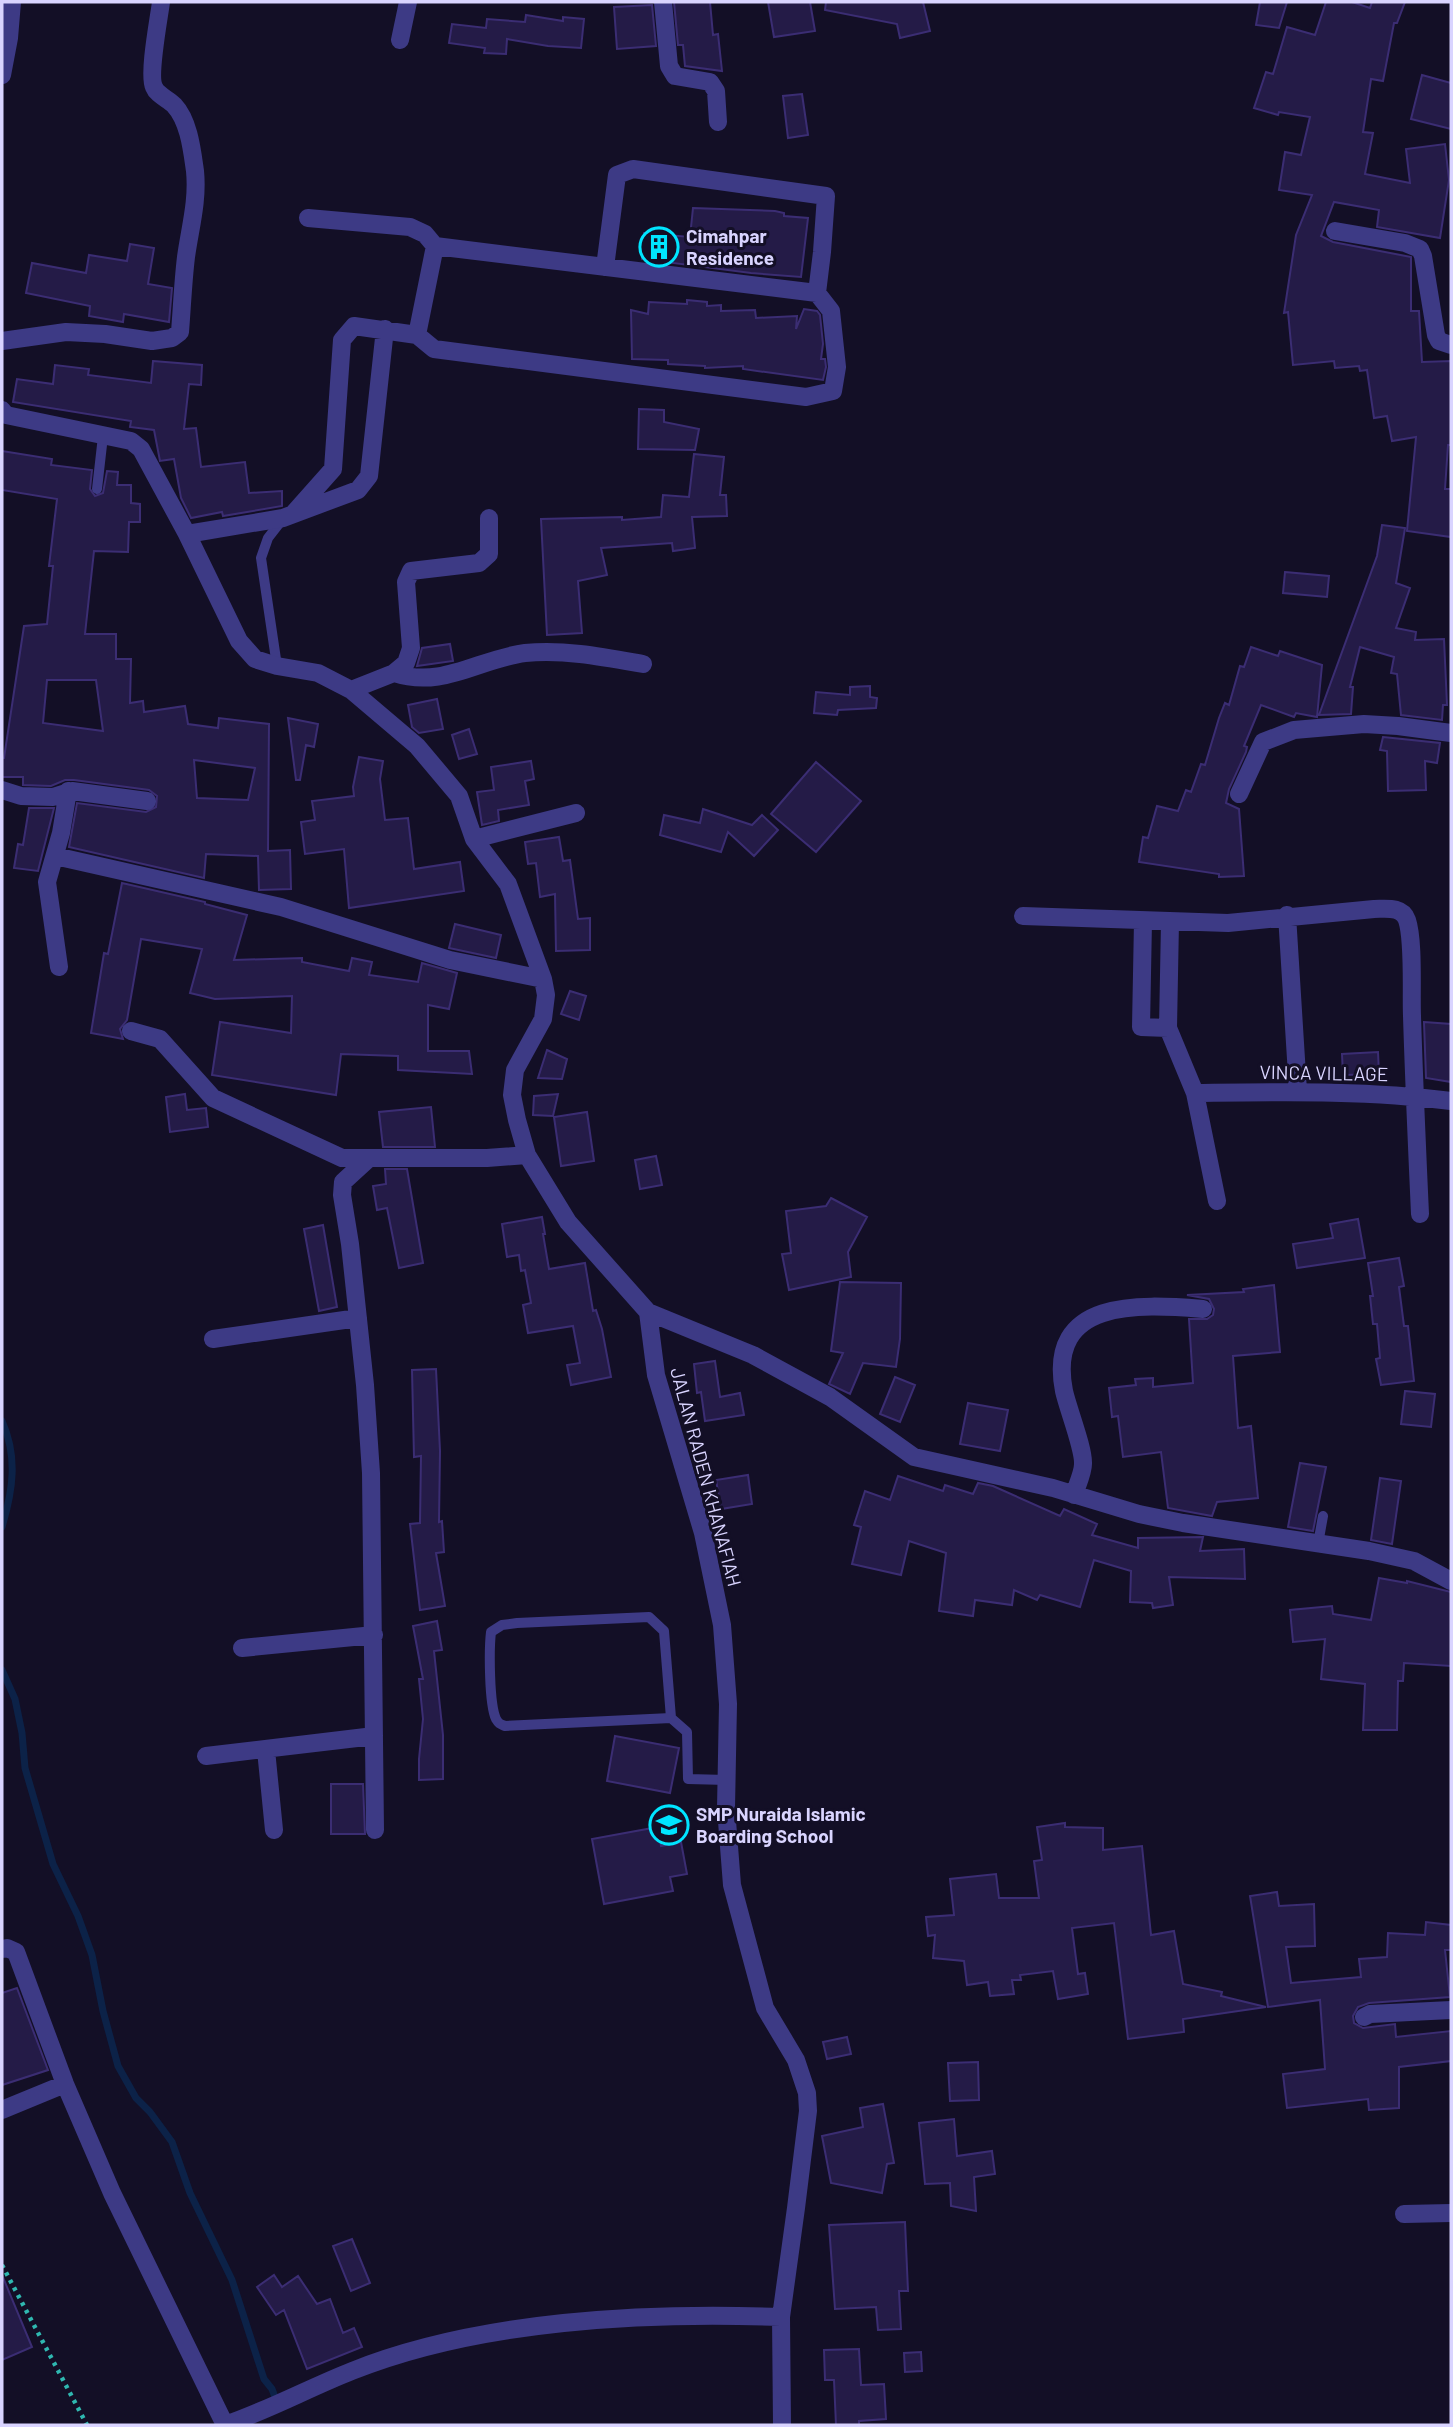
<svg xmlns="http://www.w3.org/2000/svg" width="1453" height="2427" font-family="Barlow,sans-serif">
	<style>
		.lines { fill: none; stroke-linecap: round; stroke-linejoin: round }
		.stream { stroke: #0c2248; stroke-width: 7 }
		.building { fill: #241b47; stroke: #3b2d73; stroke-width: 2; fill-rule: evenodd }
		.path { stroke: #2fb8b0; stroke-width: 4.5; stroke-dasharray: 3.5 5; stroke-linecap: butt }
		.lane { stroke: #3d3a85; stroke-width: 10 }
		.street { stroke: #3d3a85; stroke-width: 18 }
		.labels { text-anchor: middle; stroke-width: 6; stroke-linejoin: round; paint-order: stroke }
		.poi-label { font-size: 19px; font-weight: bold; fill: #d9d4ff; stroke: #130f26; text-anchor: start }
		.street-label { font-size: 19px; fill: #d9d4ff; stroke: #130f26 }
	</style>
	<rect width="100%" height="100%" fill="#130f26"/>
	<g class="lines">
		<path class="stream" d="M2,1421C18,1457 13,1490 2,1527
			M2,1670L15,1699L22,1733L25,1768L53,1864L78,1916L92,1955L103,2011L118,2066L136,2098L150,2112L172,2142L190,2193L232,2280L264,2379L272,2389L278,2405"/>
	</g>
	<path class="building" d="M674,2H710L713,35L718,34L722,71L685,66L683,45H678Z
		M768,2H810L815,31L774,37Z
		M826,2H923L930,31L900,38L897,24L825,10Z
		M1260,2H1287L1279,28L1256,25Z
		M1326,2H1352L1370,8L1372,2H1405L1397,23H1394L1383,81L1371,79L1363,132L1373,133L1365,174L1410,183L1406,149L1445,144L1449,180L1440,238L1377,227L1379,210L1334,202L1321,236L1333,242L1411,257V311H1419L1422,362L1451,361V445H1448L1445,489H1451V537L1407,531L1416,437L1392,441L1387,416L1374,418L1367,370L1360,371L1359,366L1335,368L1334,361L1293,365L1288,312L1284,313L1296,235L1312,195L1279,190L1285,152L1301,155L1310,117L1279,112L1278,115L1254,108L1266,72L1273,74L1287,27L1315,35Z
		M652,5L656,46L617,49L614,7Z
		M526,15L563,21V17L584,19L581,48L548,46L507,39L506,54L484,53L485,48L449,43L452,24L486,28L487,19L525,22Z
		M1422,75L1451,83V129L1411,119Z
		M802,94L808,135L788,138L783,96Z
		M693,208L775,211L784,213V216L808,218L801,277L751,273L642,259L644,233L690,237Z
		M130,244L154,248L148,284L172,288L169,322L124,314L123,322L89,316L90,306L26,293L32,263L86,273L89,255L127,261Z
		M687,300L707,302V306L721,305V311L755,310L756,318L797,316L796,329L804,309L817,311L820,315L823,344L821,359H825L826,367L823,380L743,369V366L705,368V366L668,364V360L632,359L631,310L648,314L649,302L687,304Z
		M153,361L202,365L201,385L189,384L184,429L196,428L201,467L245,462L249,493L282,491V506L223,516L222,512L191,518L181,498L174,459L160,461L154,430L130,427L131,421L13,402L17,379L53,384L55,365L89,369L88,375L151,383Z
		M639,409L664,410V422L699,429L695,450L638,449Z
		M2,451L52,459L51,465L92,470L90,489L95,496L103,493L107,471L118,472L117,485H131V503L140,504V522H129L128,552L94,551L85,634H116V659H131L130,703L143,701L144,712L185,706L188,724L218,728L219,718L269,724L268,851L290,850L291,889L259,890L258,856L206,854L204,878L69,847L77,803L146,812L156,807L157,796L149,790L74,780H65L51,786L23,785V777H2V758H4L24,626L47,624L53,566H49L57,499L2,490ZM47,680H96L103,731L43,723ZM194,760L255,768L248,800L197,798Z
		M694,454L724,457L720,495H726L727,516L692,517L695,548L673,551L672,543L601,548L607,575L578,581L582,633L547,635L541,519L622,517V520L661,517L663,495L689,497Z
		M1382,525L1405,528L1396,583L1410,588L1396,628L1416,632L1415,640L1444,639L1447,705H1443L1442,720L1401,715L1397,674L1391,673L1394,657L1360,647L1350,687H1353L1351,714L1319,715L1377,556Z
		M1285,572L1329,576L1327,597L1283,593Z
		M450,644L453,661L417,666L422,648Z
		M1251,647L1278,656L1280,651L1322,665L1317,717L1296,713L1294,717L1261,705L1244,746L1247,747L1246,752L1229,789L1226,803L1239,809L1244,876L1219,877V874L1139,862L1143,837L1148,838L1157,806L1178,811L1186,790L1191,792L1201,764L1205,765L1219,718L1225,703L1229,705L1240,666L1244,667Z
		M870,686V697L877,698L876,708L838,710L837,715L814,713L816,692L850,695V687Z
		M437,699L443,729L419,733L412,727L408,705Z
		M288,718L318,724L314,747L306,745L300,780H296Z
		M469,729L477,754L459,759L452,735Z
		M1383,737L1440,743L1437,763L1425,761L1426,790L1388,791L1387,751L1380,750Z
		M359,757L383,761L380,779L385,820L408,818L414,869L460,862L464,891L349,908L344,849L305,854L301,822L315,820L312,801L354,796L353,787Z
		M531,761L534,779L525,781L529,805L498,810L499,821L482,825L477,792L494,790L491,767Z
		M816,762L861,801L816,852L771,814Z
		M29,808H54L38,871L14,868L18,844L23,845Z
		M703,809L752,825L762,815L778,830L754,856L728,832L721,852L660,835L664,815L700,823Z
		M559,837L563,861L570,860L578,919L590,918V950L556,951L555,894L540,897L536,863L528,864L525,842Z
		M122,883L205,902V904L247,915L234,960L302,958V962L349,971L352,958L372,962L369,975L418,982L422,963L457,973L449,1009L428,1005V1051H469L472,1074L398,1070V1056L341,1054L336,1095L212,1075L220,1022L291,1033L292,996L215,999L190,993L202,949L141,939L127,1020L120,1029L123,1039L91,1033L104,953L108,954Z
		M455,924L501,935L496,958L449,948Z
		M570,991L586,996L579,1020L561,1014Z
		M1424,1022L1451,1024V1082L1426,1078Z
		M547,1050L567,1059L562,1079L538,1078Z
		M1378,1052L1379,1074L1343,1075L1342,1054Z
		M185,1094L187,1110L206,1108L208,1127L170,1132L166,1097Z
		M558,1094L553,1116L533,1115L534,1096Z
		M431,1107L435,1147H383L379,1112Z
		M587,1112L594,1161L561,1166L554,1117Z
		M656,1156L662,1185L640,1189L635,1160Z
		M385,1169H407L423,1263L399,1268L387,1208L377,1210L373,1186L386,1184Z
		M831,1198L867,1217L848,1252L851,1277L789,1290L782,1254L791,1253L786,1211L826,1206Z
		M542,1217L545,1234H543L549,1269L585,1263L593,1311L596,1310L602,1329L611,1377L571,1385L567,1365L580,1363L573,1326L528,1333L523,1305L531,1303L525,1270L521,1271L519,1255L507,1257L502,1224Z
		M1358,1219L1365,1258L1297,1268L1293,1244L1333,1238L1330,1224Z
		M323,1225L337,1307L319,1311L304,1229Z
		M1399,1258L1404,1286L1399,1287L1404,1326H1408L1414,1381L1381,1385L1376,1359L1380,1358L1377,1324H1373L1370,1296H1373L1368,1263Z
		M840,1282L901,1283L900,1339L896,1367L863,1363L850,1394L829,1384L843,1353L831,1351Z
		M1274,1285L1280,1352L1233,1356L1238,1428L1251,1426L1258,1498L1217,1502L1212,1516L1168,1508L1161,1452L1123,1457L1118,1416L1112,1417L1109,1388L1136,1385L1135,1379L1153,1378V1387L1193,1383L1189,1319H1207L1213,1315L1214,1309L1209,1299L1187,1295L1244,1292L1243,1289Z
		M715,1361L720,1397L740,1393L744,1415L705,1421L701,1392L697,1393L694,1364Z
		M436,1369L440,1451L439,1522L442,1521L444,1552L436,1553L445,1606L420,1610L410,1524L420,1523L421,1456L414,1457L412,1370Z
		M895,1377L915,1385L900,1422L880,1414Z
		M1405,1391L1435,1394L1431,1427L1401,1424Z
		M968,1403L1008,1410L1000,1451L960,1444Z
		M1300,1463L1326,1467L1313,1531L1288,1527Z
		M748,1475L752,1504L721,1509L716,1480Z
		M898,1476L943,1491L945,1485L973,1494L978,1483L993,1486L1060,1516L1064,1509L1097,1524L1092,1535L1138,1548V1538L1203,1537L1200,1551L1244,1549L1245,1579L1169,1577L1173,1605L1153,1608L1152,1603L1130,1602L1131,1571L1094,1560L1080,1607L1040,1595L1037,1600L1014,1590L1012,1605L975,1600L973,1616L939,1611L946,1553L909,1541L901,1575L852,1564L861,1527L854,1525L865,1491L890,1500Z
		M1380,1478L1401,1481L1392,1544L1371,1540Z
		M1379,1578L1407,1583V1581L1451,1592V1666L1404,1663L1403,1681H1398L1397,1730H1363L1365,1684L1321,1679L1325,1639L1293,1642L1290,1610L1332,1606L1333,1614L1371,1620Z
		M437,1621L442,1650L434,1651L443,1735V1779L419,1780V1759L423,1719L419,1679H423L413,1626Z
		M615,1736L679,1748L670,1793L607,1781Z
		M331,1784H363L365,1834H331Z
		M1065,1823V1827L1103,1828V1850L1142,1846L1151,1935L1174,1931L1183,1984L1222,1992L1221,1996L1266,2007L1183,2019L1184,2032L1128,2039L1114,1923L1072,1928L1078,1974L1085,1973L1088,1994L1058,1999L1053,1971L1020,1975L1021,1980H1012L1014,1994L990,1996L988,1982L967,1985L964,1961L933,1958L935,1935L928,1936L926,1917L954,1915L950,1879L996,1874L999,1898H1039L1034,1861L1042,1860L1037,1827Z
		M658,1827L661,1846L681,1842L687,1874L670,1877L673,1891L604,1904L592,1839Z
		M1277,1892L1279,1906L1314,1904L1315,1946L1286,1947L1291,1983L1361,1977L1359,1959L1387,1957L1388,1933L1425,1935L1426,1922L1451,1925V1950H1445L1450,1997L1369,2003L1358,2007L1353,2016L1354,2023L1363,2028L1395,2024L1396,2037L1451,2031V2061L1399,2067V2108L1369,2110L1368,2099L1287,2108L1283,2074L1325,2069L1320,2000L1268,2007L1250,1896Z
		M17,1988L48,2070L2,2085V1993Z
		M847,2037L851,2054L827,2059L823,2042Z
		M978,2062L979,2100L950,2101L948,2063Z
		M883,2104L894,2163L887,2164L882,2193L831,2183L822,2136L863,2127L860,2108Z
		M954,2119L957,2156L992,2151L995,2174L974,2177L976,2211L951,2206L950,2183L925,2184L919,2123Z
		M905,2222L908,2291H899L901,2329L878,2330L876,2307L835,2309L829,2225Z
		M352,2239L370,2283L351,2291L333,2246Z
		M2,2275L32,2347L2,2360Z
		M274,2275L282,2287L298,2276L317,2304L330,2299L343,2333L354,2328L362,2347L307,2369L284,2310L276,2315L257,2287Z
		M859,2349L861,2385L884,2384L886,2419L859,2421V2425H836L834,2380H825L824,2350Z
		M921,2352L922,2371L905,2372L904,2353Z"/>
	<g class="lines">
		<path class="path" d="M2,2265L87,2425"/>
		<path class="lane" d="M97,489L103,436
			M277,666L261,558L268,538L282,520
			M1318,1544L1323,1516
			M671,1718L664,1631L649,1617L517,1623L502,1625L491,1632C489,1649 489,1704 496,1719C499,1724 500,1724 505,1726L671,1718L687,1732L688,1779L727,1780"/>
		<path class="street" d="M663,2L669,66L675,76L710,82L716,91L718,122
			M400,40L408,2
			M2,75L9,38L12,2
			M308,218L410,227L425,234L435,246
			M1335,231L1405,243L1420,249L1423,256L1436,335L1439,341L1451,345
			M605,267L617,175L633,169L826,196L822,252L817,293
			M2,341L66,332L105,334L152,341L172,338L180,332C182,307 183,282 186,257C190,228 198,201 195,171C192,150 189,121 174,105C168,99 157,95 154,87C148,75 159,18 161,2
			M2,410L6,415L131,441L141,449L187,534L239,641L255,659L277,666L318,673L351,690L417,746L459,796L474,839L508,884L543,979L546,995L543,1019L515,1070L512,1095L517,1120L527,1155L568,1222L648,1312L656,1375L703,1533L722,1625L728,1704L726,1808L732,1885L765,2008L796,2060L807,2093L808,2111L796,2208L781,2317L782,2425
			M293,514L333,469L342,340L354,326L417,335L434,349L806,397L833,391L837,367L831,311L817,293L435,246L417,335
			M187,534L283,518L358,490L369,476L385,329
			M394,673C443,689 478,659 525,653C564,649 604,657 643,664
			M351,690L394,673L406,663L411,648L406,582L411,571L479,563L489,554V518
			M2,790L21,796L53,797L72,791L147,801
			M1239,794L1263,742L1294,730L1364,724L1398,726L1451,733
			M474,839L576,813
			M55,856L281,907L450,960L543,979
			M1287,915L1298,1091
			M1023,916L1228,923L1374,909C1386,909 1402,906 1407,920C1414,941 1411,992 1412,1016C1414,1082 1417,1148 1420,1214
			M1143,921L1141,1027L1168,1028
			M1170,922L1168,1028L1195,1093L1217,1201
			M59,967L47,882L61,833L68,791
			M131,1031L160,1039L213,1098L342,1158H487L527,1155
			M1195,1093C1281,1092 1367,1090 1451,1101
			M367,1160L343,1182L342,1195L350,1244L365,1385L371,1473L375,1830
			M648,1312L753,1355L830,1397L914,1457L1053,1488L1139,1514L1183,1523L1369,1551L1414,1561L1451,1581
			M213,1339L358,1318
			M1074,1495C1077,1485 1083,1473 1083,1464C1084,1449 1068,1409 1064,1391C1046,1298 1139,1304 1203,1309
			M242,1648L374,1635
			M266,1750L274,1830
			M206,1756L374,1736
			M2,1949L7,1948L16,1952L65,2084L112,2193L225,2425
			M1364,2017L1370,2014L1451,2010
			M2,2110L65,2084
			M1404,2214L1451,2213
			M225,2425C269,2410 309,2388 352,2371C479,2320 646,2312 781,2317"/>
	</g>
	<defs>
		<g id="building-ring" transform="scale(2.0125)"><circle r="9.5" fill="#130f26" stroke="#00e5ff" stroke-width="1.5"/><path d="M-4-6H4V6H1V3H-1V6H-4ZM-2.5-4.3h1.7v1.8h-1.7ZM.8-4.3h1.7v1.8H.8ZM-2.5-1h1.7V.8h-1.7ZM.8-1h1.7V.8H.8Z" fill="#00e5ff"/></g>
		<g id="school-ring" transform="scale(2.0125)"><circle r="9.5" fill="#130f26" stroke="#00e5ff" stroke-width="1.5"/><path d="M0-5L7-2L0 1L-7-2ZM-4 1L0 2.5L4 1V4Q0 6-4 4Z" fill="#00e5ff"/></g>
	</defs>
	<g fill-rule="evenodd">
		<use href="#building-ring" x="659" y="247"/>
		<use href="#school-ring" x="669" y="1825"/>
	</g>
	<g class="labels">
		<g class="poi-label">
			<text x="686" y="243">Cimahpar<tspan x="686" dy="22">Residence</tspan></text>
			<text x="696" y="1821">SMP Nuraida Islamic<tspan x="696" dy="22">Boarding School</tspan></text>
		</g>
		<g class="street-label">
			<text transform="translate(1324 1073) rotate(1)" y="7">VINCA VILLAGE</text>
			<text transform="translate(706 1477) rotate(75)" y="7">JALAN RADEN KHANAFIAH</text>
		</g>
	</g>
	<rect width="1453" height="2427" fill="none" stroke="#d9d4ff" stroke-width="7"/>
</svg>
